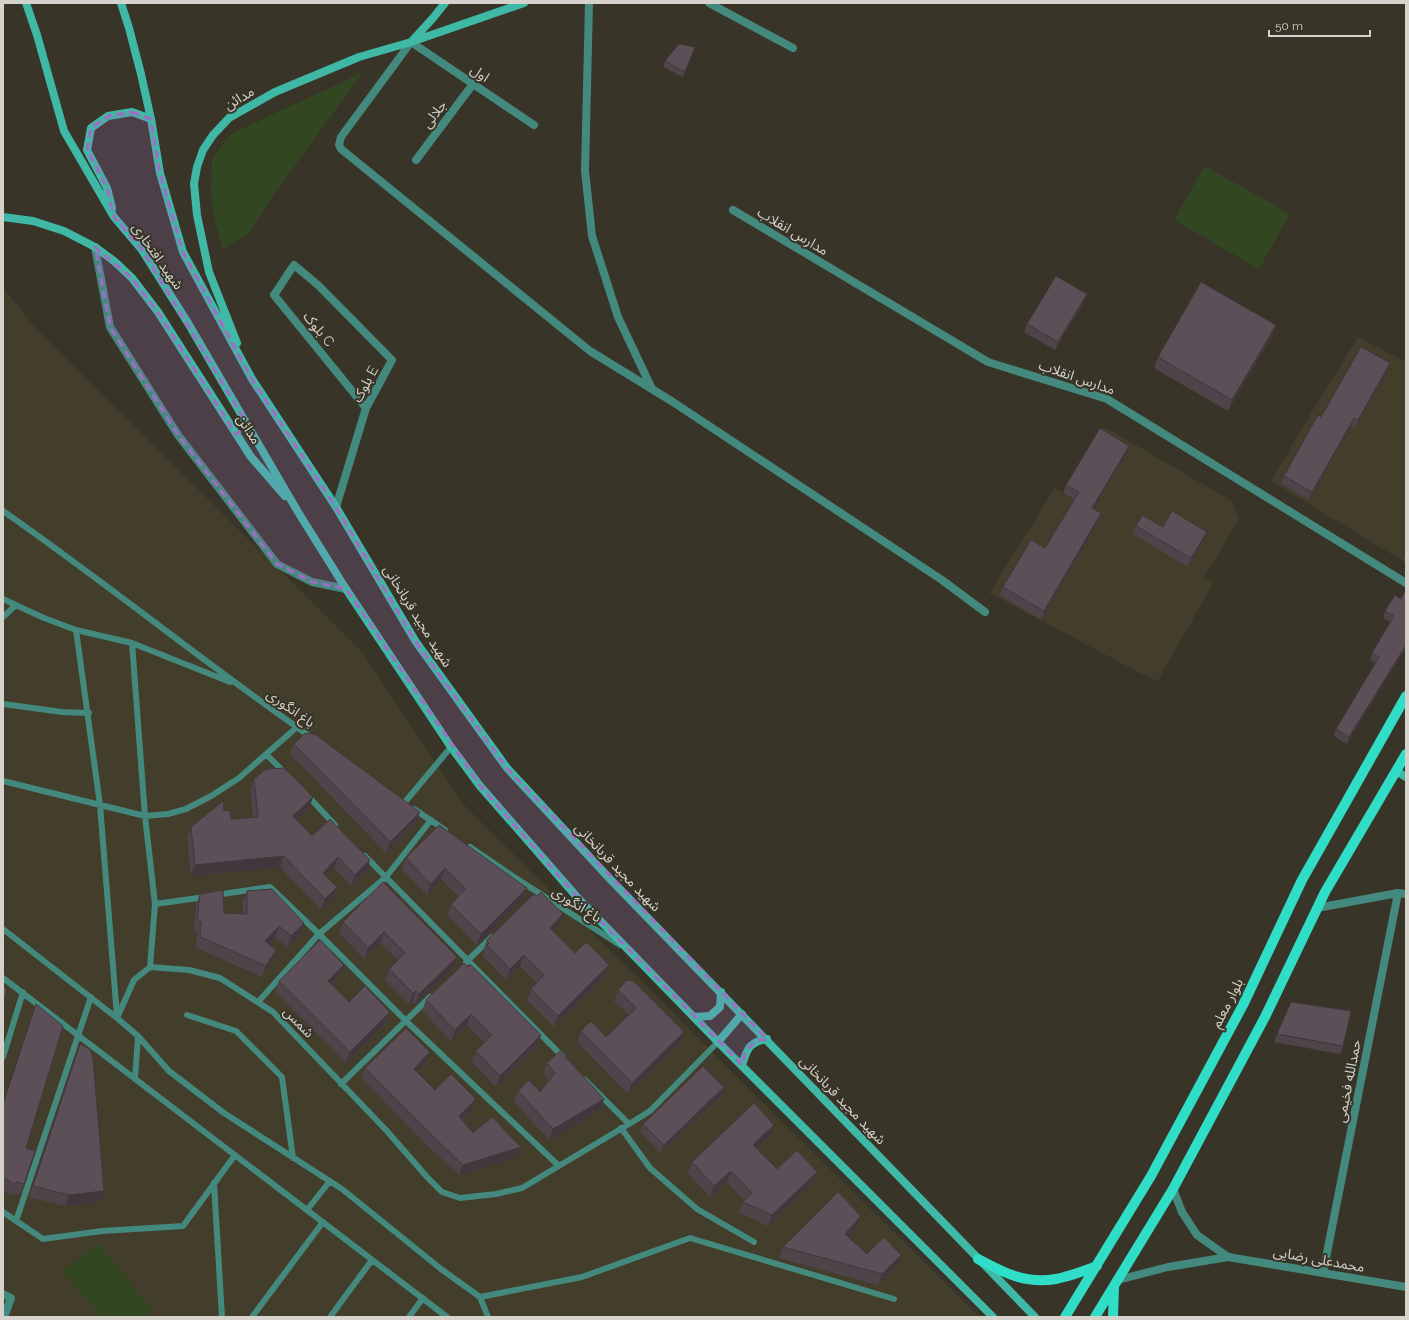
<svg xmlns="http://www.w3.org/2000/svg" width="1409" height="1320" font-family="Raleway,'Noto Sans Arabic',sans-serif">
	<style>
		.built { fill: #433d2b }
		.green { fill: #334622 }
		.lines { fill: none; stroke-linecap: round; stroke-linejoin: round }
		.lane { stroke: #44897d; stroke-width: 6 }
		.street { stroke: #44897d; stroke-width: 8 }
		.secondary { stroke: #3fb8a6; stroke-width: 8 }
		.primary { stroke: #30ddc6; stroke-width: 10 }
		.wall { fill: #50444b }
		.shaded-wall { fill: #41373d }
		.building { fill: #5d4f57; stroke: #41373d }
		.marked { fill: #9f6ec3; fill-opacity: 0.2; stroke: #9f6ec3; stroke-width: 3; stroke-dasharray: 8 5; stroke-linejoin: round }
		.labels { text-anchor: middle; stroke-width: 4; stroke-linejoin: round; paint-order: stroke }
		.street-label { font-size: 14px; fill: #d4d2ca; stroke: #383428 }
	</style>
	<rect width="100%" height="100%" fill="#383428"/>
	<path class="built" d="M3,287L32,324L363,653L463,804L979,1317H3Z
		M1358,337L1406,362V563L1271,481L1311,413Z
		M1103,426L1232,501L1239,519L1205,577L1214,582L1157,682L989,593L1055,488L1063,493Z"/>
	<path class="green" d="M363,72L275,193L249,233L223,249L214,218L211,193L212,159L231,134Z
		M1205,166L1290,214L1259,269L1174,220Z
		M98,1242L153,1310L145,1317H101L63,1271Z"/>
	<g class="lines">
		<path class="lane" d="M3,511C108,584 207,665 311,737
			M3,599L44,618L76,630L132,643L230,682
			M3,617L16,605
			M76,630L100,805L117,1016
			M132,643L145,816L155,904L150,967
			M3,704L62,712L89,713
			M266,754L285,773
			M3,781L145,816L168,814L186,809L211,796L239,778L297,727
			M307,795L335,825
			M405,802L451,747
			M414,809L445,830
			M470,847L514,877L620,945
			M365,856L563,1057
			M216,895L270,887L319,934L406,1021L559,1166
			M155,904L205,897
			M3,929L117,1018L138,1036L169,1071L224,1113L342,1189L441,1269L480,1297L488,1317
			M466,962L492,937
			M3,978L447,1317
			M258,1002L319,934L386,877L431,820
			M187,1015L236,1031L282,1077L293,1158
			M117,1018L134,980L150,967L189,970L220,978L273,1012L386,1130L427,1177L442,1192L460,1198L496,1194L522,1188L629,1124L650,1111L718,1042
			M3,1057L23,992
			M135,1079L138,1036
			M585,1080L629,1124
			M341,1084L430,997
			M621,1128L650,1168L697,1209L754,1242
			M214,1183L222,1317
			M307,1210L330,1181
			M3,1212L43,1239L102,1231L183,1226L235,1155
			M16,1221L91,997
			M480,1297L582,1277L690,1238L894,1299
			M252,1317L323,1222
			M330,1317L372,1260
			M409,1317L423,1298"/>
		<path class="street" d="M589,3L585,171L592,236L618,317L652,389
			M709,3L793,48
			M534,125L411,42L341,137L339,145L341,149L590,351L673,402L942,580L985,612
			M416,160L473,84
			M733,210L988,362L1107,399L1406,583
			M95,247L110,327L178,435L277,564L312,582L346,589
			M336,507L366,408L392,360L318,285L294,265L274,295L366,408
			M1317,908L1398,893L1406,894
			M1173,1189L1182,1212L1197,1235L1228,1257
			M1323,1273L1398,893
			M1118,1280L1168,1267L1228,1257L1406,1287
			M3,1294L11,1298L4,1317"/>
		<path class="secondary" d="M26,3L37,35L64,131L114,217L142,250L188,323L298,512L346,589L451,747L480,786L577,897L718,1042L993,1317
			M121,3L129,28L141,74L151,119L160,173L183,252L252,379L336,507L416,642L507,768L611,880L1035,1317
			M413,40L433,18L445,3
			M112,208L107,188L87,150L91,128L108,116L132,112L151,119
			M3,217L33,221L64,231L95,247L114,261L132,278L158,312L251,457L285,496
			M237,343L209,272L197,215L194,184L197,167L203,150L213,135L229,118L275,92L359,57L411,42L524,3
			M1396,771L1406,777
			M694,1017L710,1016L720,1007L721,992
			M718,1042L742,1014
			M742,1065C747,1049 749,1042 767,1039"/>
		<path class="primary" d="M978,1259C990,1265 1002,1272 1015,1276C1045,1286 1068,1277 1097,1266
			M1065,1317L1151,1176L1243,1005L1302,880L1406,696
			M1095,1317L1173,1189L1265,1017L1325,892L1406,754
			M1113,1317L1114,1287"/>
	</g>
	<path class="wall" d="M695,47L683,77L663,67L665,61Z
		M1084,302L1055,350L1024,332L1027,324Z
		M1272,336L1228,411L1154,368L1158,357Z
		M1387,371L1355,428L1351,426L1309,500L1281,484L1284,476L1321,417Z
		M1126,454L1093,509L1098,522L1041,620L1000,595L1003,587L1045,548L1074,499L1063,493L1066,485Z
		M1136,526L1163,527L1204,540L1188,567L1133,534Z
		M1406,553V562L1403,560Z
		M1401,599L1347,744L1334,736L1336,729L1376,663L1370,660L1372,653L1390,622L1383,618L1385,611Z
		M294,744L416,823L386,853L290,754Z
		M254,779L313,797L309,808L296,820L312,836L367,871L351,886L334,868L326,876L333,898L321,910L280,867L191,876L187,838L191,827L224,811L231,819L253,817L250,790Z
		M439,825L523,899L477,945L447,915L451,904L458,896L441,879L427,895L402,869L406,858Z
		M383,882L457,957L453,968L415,1005L412,1002L409,1004L385,980L389,969L398,960L380,943L364,959L339,933L343,922Z
		M247,891L300,934L287,947L275,937L269,944L276,950L272,961L262,977L196,948L197,933L193,930L196,905L200,894L224,913L243,914V902Z
		M559,925L553,931L575,953L609,965L605,976L554,1027L527,1000L531,989L537,983L520,966L506,980L483,956L484,952L483,951L487,940Z
		M344,965L340,976L331,985L349,1002L386,1023L346,1063L275,992L279,981Z
		M618,990L680,1043L628,1094L577,1042L581,1031L606,1037L629,1015L614,1001Z
		M426,1000L541,1035L537,1046L496,1087L472,1062L476,1051L485,1043L467,1025L451,1041L422,1011Z
		M36,1004L24,1184L20,1195L12,1193L11,1196L3,1190V1103Z
		M1277,1034L1343,1046L1340,1054L1274,1042Z
		M80,1044L100,1202L65,1206L29,1197Z
		M426,1062L417,1072L435,1090L476,1099L472,1109L462,1120L473,1133L521,1147L518,1157L459,1175L432,1150L361,1078L365,1068Z
		M547,1063L604,1099L600,1110L549,1140L514,1102L518,1091L540,1092L549,1081L543,1074Z
		M724,1087L721,1096L660,1153L640,1132L643,1124Z
		M770,1136L757,1148L777,1169L813,1182L768,1226L739,1213L743,1202L744,1200L727,1182L710,1197L688,1173L692,1162Z
		M857,1227L848,1237L867,1254L897,1266L878,1285L779,1258L783,1247Z"/>
	<path class="shaded-wall" d="M1087,294L1084,302L1055,350L1058,342Z
		M1276,325L1272,336L1228,411L1232,400Z
		M1390,363L1387,371L1355,428L1358,420Z
		M1354,418L1351,426L1309,500L1312,492Z
		M1129,446L1126,454L1089,516L1092,508Z
		M1101,513L1098,522L1041,620L1044,611Z
		M1207,532L1204,540L1188,567L1191,558Z
		M1406,645V648L1347,744L1349,737Z
		M313,797L309,808L289,827L293,816Z
		M420,812L416,823L386,853L390,842Z
		M284,856L280,867L191,876L195,865Z
		M338,857L334,868L319,883L323,873Z
		M370,860L367,871L351,886L355,875Z
		M445,868L441,879L427,895L431,884Z
		M337,887L333,898L321,910L325,899Z
		M527,888L523,899L477,945L481,934Z
		M563,914L559,925L546,939L550,928Z
		M304,923L300,934L287,947L291,936Z
		M279,926L275,937L261,952L265,941Z
		M384,932L380,943L364,959L368,948Z
		M276,950L272,961L262,977L266,966Z
		M524,955L520,966L506,980L510,969Z
		M457,957L453,968L415,1005L419,994Z
		M344,965L340,976L324,992L328,981Z
		M609,965L605,976L554,1027L558,1016Z
		M416,991L412,1002L409,1004L413,993Z
		M390,1012L386,1023L346,1063L350,1052Z
		M471,1014L467,1025L451,1041L455,1030Z
		M684,1032L680,1043L628,1094L632,1083Z
		M541,1035L537,1046L496,1087L500,1076Z
		M430,1052L426,1062L410,1079L414,1069Z
		M724,1087L721,1096L660,1153L664,1145Z
		M476,1099L472,1109L455,1126L459,1116Z
		M604,1099L600,1110L549,1140L553,1129Z
		M774,1125L770,1136L749,1156L753,1145Z
		M521,1147L518,1157L459,1175L463,1165Z
		M731,1171L727,1182L710,1197L714,1186Z
		M817,1172L813,1182L768,1226L772,1215Z
		M104,1191L100,1202L65,1206L69,1195Z
		M861,1216L857,1227L841,1245L845,1234Z
		M901,1255L897,1266L878,1285L882,1274Z"/>
	<path class="building" d="M679,44L695,47L685,72L665,61Z
		M1056,276L1087,294L1058,342L1027,324Z
		M1201,282L1276,325L1232,400L1158,357Z
		M1361,347L1390,363L1358,420L1354,418L1312,492L1284,476L1318,415L1321,417Z
		M1100,428L1129,446L1092,508L1101,513L1044,611L1003,587L1031,540L1045,548L1079,492L1066,485Z
		M1172,511L1207,532L1191,558L1136,526L1142,515L1163,527Z
		M1406,590V645L1349,737L1336,729L1379,657L1372,653L1394,616L1385,611L1395,595L1401,599Z
		M310,733L316,735L420,812L390,842L294,744L304,734Z
		M284,768L313,797L293,816L312,836L330,819L370,860L355,875L338,857L323,873L337,887L325,899L284,856L195,865L191,827L223,801L224,811L230,810L231,819L258,817L254,779L266,769Z
		M439,825L527,888L481,934L451,904L466,889L445,868L431,884L406,858Z
		M383,882L457,957L419,994L416,991L413,993L389,969L405,953L384,932L368,948L343,922Z
		M272,889L304,923L291,936L279,926L265,941L276,950L266,966L200,937L201,922L197,919L200,894L223,890L224,913L247,914V891Z
		M541,892L563,914L550,928L575,953L586,942L609,965L558,1016L531,989L544,975L524,955L510,969L487,945L489,943L487,940L534,894L537,896Z
		M320,940L344,965L328,981L349,1002L365,986L390,1012L350,1052L279,981Z
		M464,963L468,967L470,964L541,1035L500,1076L476,1051L492,1035L471,1014L455,1030L426,1000Z
		M627,980L633,981L684,1032L632,1083L581,1031L591,1021L606,1037L636,1008L618,990Z
		M3,986L7,989L3,1004Z
		M1291,1002L1351,1011L1343,1046L1277,1034Z
		M36,1004L63,1026L26,1148L35,1151L24,1184L16,1182L15,1185L3,1177V1104Z
		M406,1028L430,1052L414,1069L435,1090L451,1074L476,1099L459,1116L473,1133L492,1117L521,1147L463,1165L436,1139L365,1068Z
		M80,1044L90,1049L93,1058L104,1191L69,1195L33,1186Z
		M560,1051L604,1099L553,1129L518,1091L529,1080L540,1092L555,1073L547,1063Z
		M703,1066L724,1087L664,1145L643,1124Z
		M754,1103L774,1125L753,1145L777,1169L797,1150L817,1172L772,1215L743,1202L752,1193L731,1171L714,1186L692,1162Z
		M838,1192L861,1216L845,1234L867,1254L884,1237L901,1255L882,1274L783,1247Z"/>
	<path class="marked" d="M132,112L151,119L160,173L183,252L252,379L336,507L416,642L507,768L767,1039L756,1041L746,1051L742,1065L577,897L480,786L346,589L312,582L277,564L178,435L110,327L95,247L132,278L158,312L236,434L248,426L142,250L114,217L107,188L87,150L91,128L108,116Z"/>
	<g class="labels">
		<g class="street-label">
			<text transform="translate(480 73) rotate(34)" y="5">اول</text>
			<text transform="translate(239 98) rotate(-31)" y="5">مدائن</text>
			<text transform="translate(434 114) rotate(-53)" y="5">جلالی</text>
			<text transform="translate(793 231) rotate(31)" y="5">مدارس انقلاب</text>
			<text transform="translate(158 256) rotate(55)" y="5">شهید افتخاری</text>
			<text transform="translate(319 329) rotate(51)" y="5">بلوک C</text>
			<text transform="translate(1077 377) rotate(19)" y="5">مدارس انقلاب</text>
			<text transform="translate(365 384) rotate(-62)" y="5">بلوک E</text>
			<text transform="translate(249 429) rotate(57)" y="5">مدائن</text>
			<text transform="translate(418 616) rotate(58)" y="5">شهید مجید قربانخانی</text>
			<text transform="translate(291 708) rotate(35)" y="5">باغ انگوری</text>
			<text transform="translate(618 867) rotate(46)" y="5">شهید مجید قربانخانی</text>
			<text transform="translate(577 904) rotate(32)" y="5">باغ انگوری</text>
			<text transform="translate(1227 1003) rotate(-63)" y="5">بلوار معلم</text>
			<text transform="translate(299 1022) rotate(46)" y="5">شمس</text>
			<text transform="translate(1348 1081) rotate(-79)" y="5">حمدالله فخیمی</text>
			<text transform="translate(843 1100) rotate(46)" y="5">شهید مجید قربانخانی</text>
			<text transform="translate(1319 1259) rotate(10)" y="5">محمدعلی رضایی</text>
		</g>
	</g>
	<rect width="1409" height="1320" fill="none" stroke="#d4d2ca" stroke-width="8"/>
	<path d="M1269 30v6h101v-6" fill="none" stroke="#d4d2ca" stroke-width="2"/>
	<text x="1275" y="30" font-size="12" fill="#d4d2ca" stroke="#383428" stroke-width="3" paint-order="stroke">50 m</text>
</svg>
